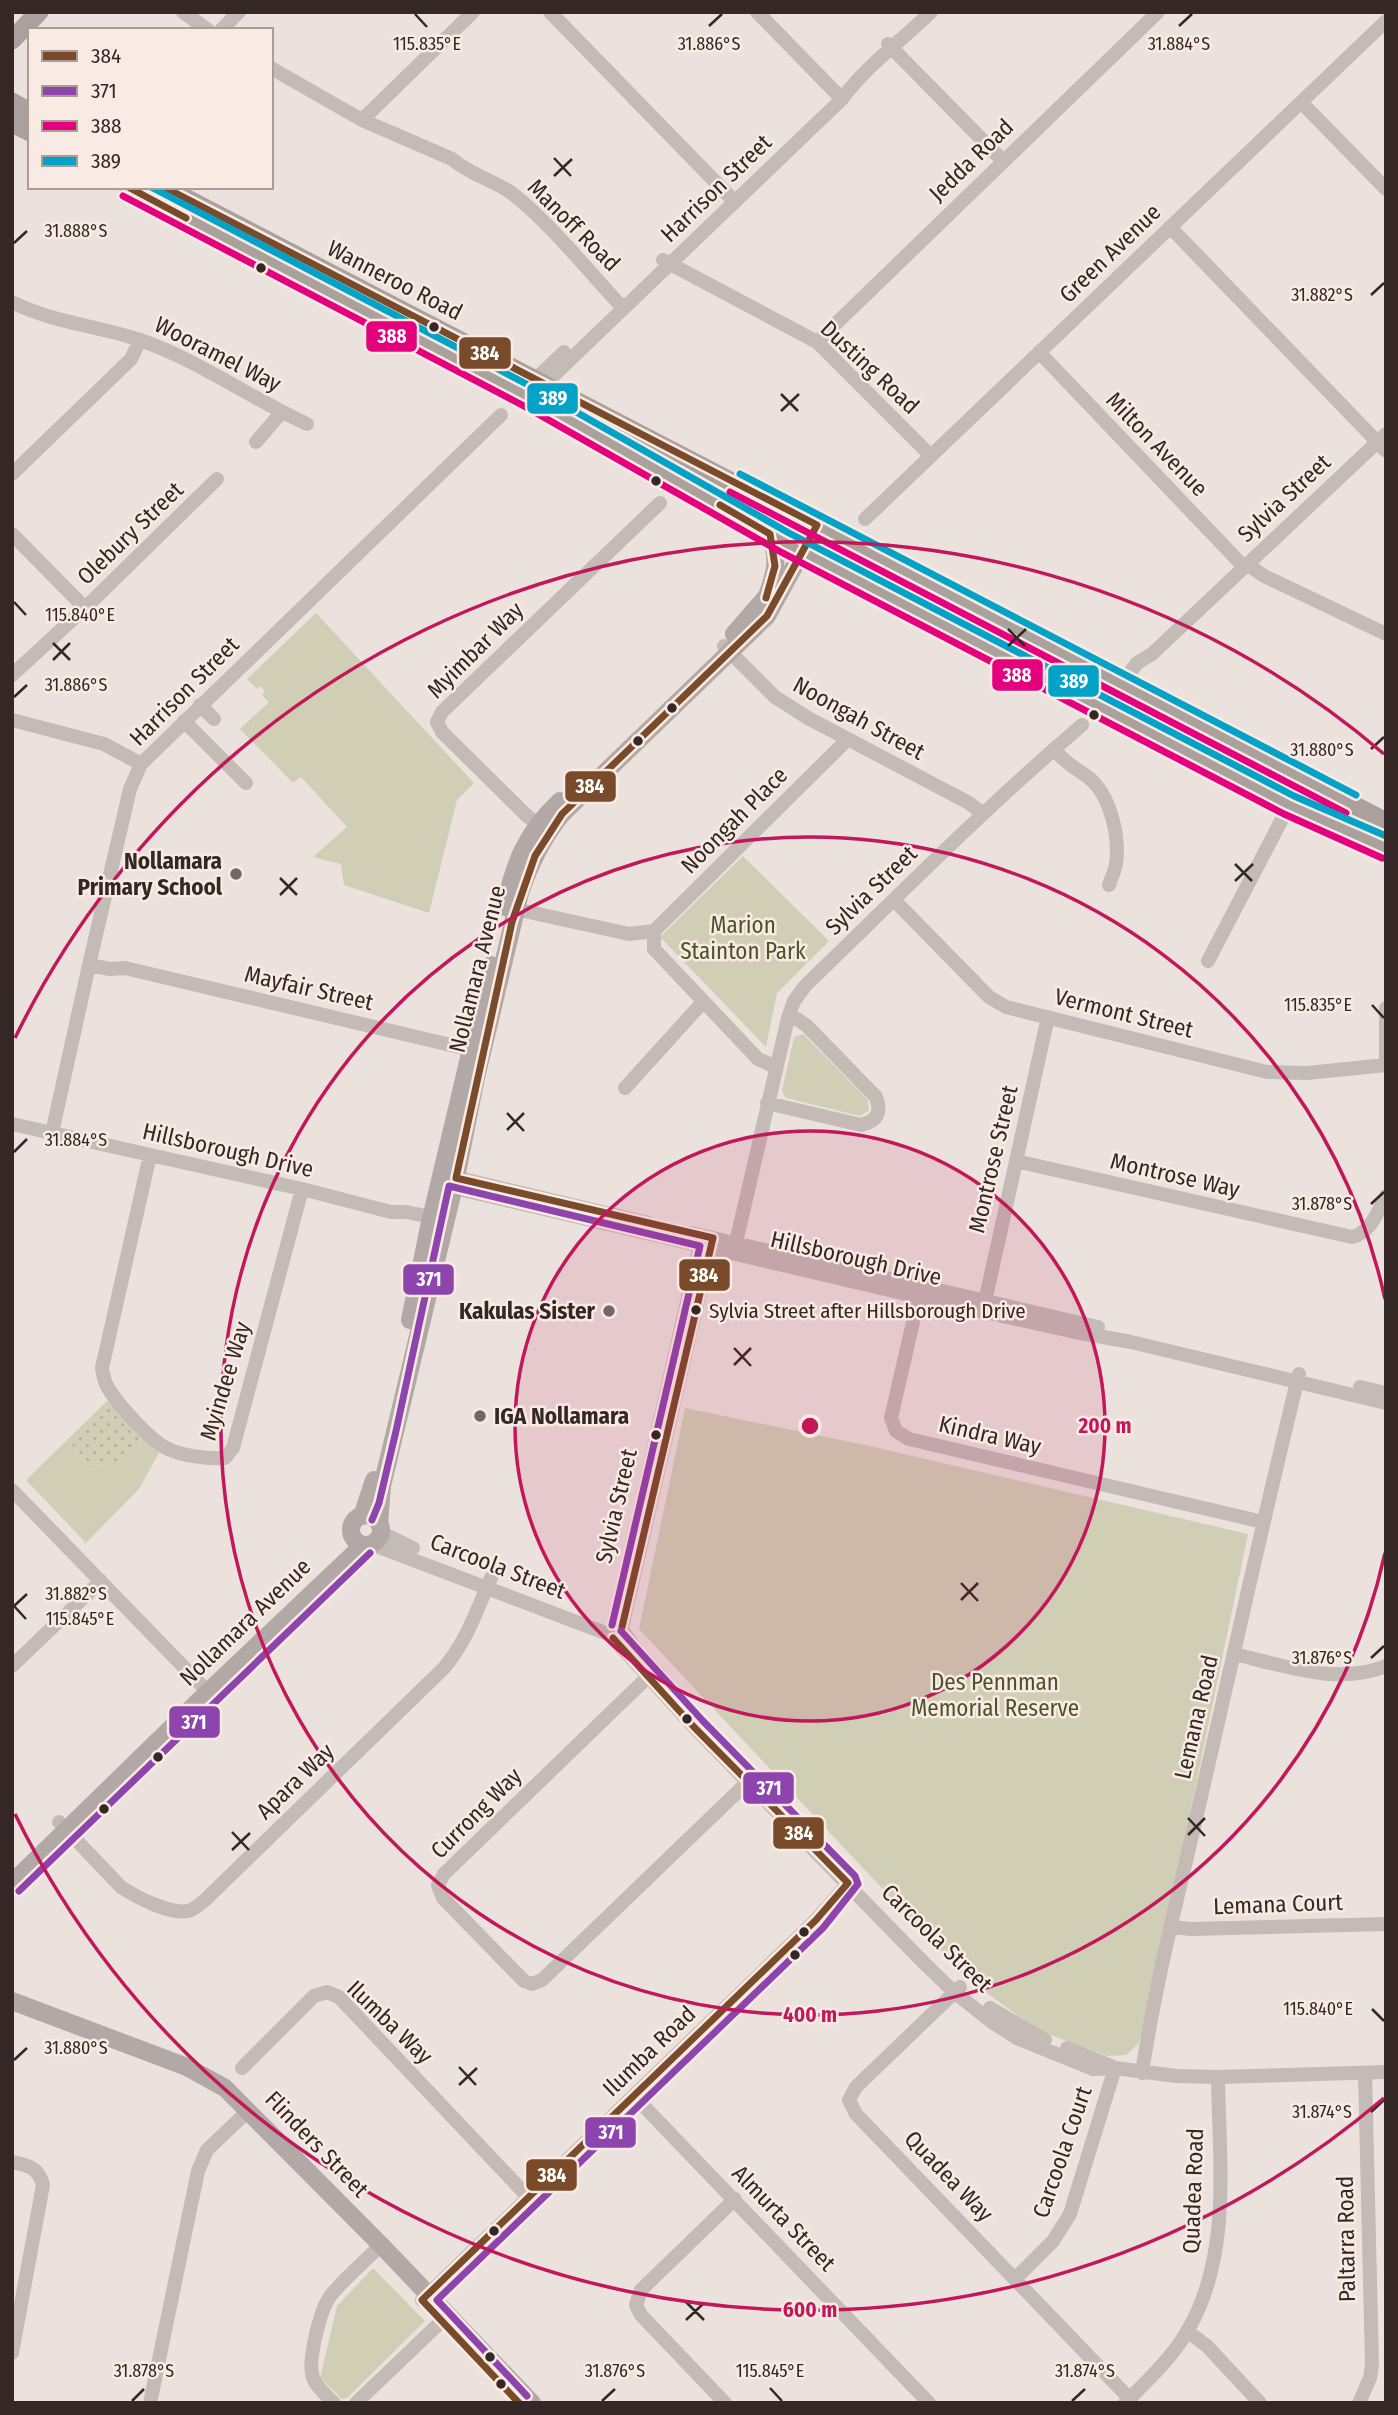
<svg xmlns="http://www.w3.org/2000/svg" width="1398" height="2415" font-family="'Fira Sans Condensed',sans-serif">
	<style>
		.grass { fill: url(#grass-dots) }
		.park { fill: #d0cfb6 }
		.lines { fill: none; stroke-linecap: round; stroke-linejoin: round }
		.minor { stroke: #c4bab6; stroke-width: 14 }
		.major { stroke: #b2a9a6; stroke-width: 18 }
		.highway { stroke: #aaa19d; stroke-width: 19 }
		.bus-1-casing { stroke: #f9ebe3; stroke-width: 12 }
		.bus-2-casing { stroke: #f9ebe3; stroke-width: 12 }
		.bus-3-casing { stroke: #f9ebe3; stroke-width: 12 }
		.bus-4-casing { stroke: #f9ebe3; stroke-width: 12 }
		.bus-1 { stroke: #7a4b2a; stroke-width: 7 }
		.bus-2 { stroke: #8e44ad; stroke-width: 7 }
		.bus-3 { stroke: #e5007d; stroke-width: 7 }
		.bus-4 { stroke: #03a2c6; stroke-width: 7 }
		.ticks { fill: none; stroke: #342725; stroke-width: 2.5 }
		.ring { fill: none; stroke: #c2185b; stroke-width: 3.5 }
		.bus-dot { fill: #342725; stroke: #f9ebe3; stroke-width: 2.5 }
		.poi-dot { fill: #746865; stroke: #f9ebe3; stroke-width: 2.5 }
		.labels { text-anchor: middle; stroke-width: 5; stroke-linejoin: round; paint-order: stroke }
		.bus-label { font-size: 21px; fill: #342725; stroke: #f9ebe3; text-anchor: start }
		.street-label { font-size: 23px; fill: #342725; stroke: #f9ebe3 }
		.poi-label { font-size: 23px; font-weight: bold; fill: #342725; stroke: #f9ebe3; text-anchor: end }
		.park-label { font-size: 23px; fill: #4b5329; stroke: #f9ebe3 }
		.ticks-label { font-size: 18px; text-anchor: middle; fill: #342725; stroke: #f9ebe3; stroke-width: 5; stroke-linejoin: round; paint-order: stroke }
		.centre { fill: #c2185b; stroke: #f9ebe3; stroke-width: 3.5 }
		.ring-label { font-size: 21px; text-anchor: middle; font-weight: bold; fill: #c2185b; stroke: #f9ebe3; stroke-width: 5; stroke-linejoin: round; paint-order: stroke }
		.line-badge { stroke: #f9ebe3; stroke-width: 2.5 }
		.badge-label { font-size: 19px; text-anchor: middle; font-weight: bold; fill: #fff }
	</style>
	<defs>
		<pattern id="grass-dots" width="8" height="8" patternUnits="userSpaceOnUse" patternTransform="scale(1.75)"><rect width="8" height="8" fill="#d0cfb6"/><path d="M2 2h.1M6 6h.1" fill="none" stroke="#b3b29c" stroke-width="1.8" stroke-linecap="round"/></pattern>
	</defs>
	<rect width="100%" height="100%" fill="#ebe2dd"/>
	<path class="grass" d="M109,1399L148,1440L121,1466L90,1464L67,1440Z"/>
	<path class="park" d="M316,613L474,783L457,800L429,913L344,885L341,864L313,857L347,827L301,777L293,783L240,729L269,702L262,695L265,691L260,686L257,689L247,679Z
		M743,856L829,941L777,993L766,1047L660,937Z
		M803,1034L868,1100L869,1110L860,1116L786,1098L782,1091L794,1037Z
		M685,1408L870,1446L1248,1534L1148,2015L1138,2044L1126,2055L1107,2056L1038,2030L966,1978L639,1629Z
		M67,1440L90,1464L121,1466L148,1440L159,1453L139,1489L86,1543L26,1480Z
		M373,2268L425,2321L347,2398L342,2399L320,2378L337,2306Z"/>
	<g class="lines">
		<path class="minor" d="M183,12L208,30
			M550,12L734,201
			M757,12L842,99
			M221,30L239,12
			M888,44L1003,161
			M271,68L362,120L452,159C470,175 494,180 513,194C554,227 587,270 623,308
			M1302,103L1386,189
			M362,120L473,12
			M1170,227L1386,451
			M663,260L817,342L931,456
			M12,302C51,322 98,326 140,340C196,359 252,399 307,424
			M817,342L1158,12
			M1039,352L1244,567
			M533,386L540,375L564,352
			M544,393L551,378L842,99C866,66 901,41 931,12
			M256,442L282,412
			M12,474L131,359L140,340
			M865,519L1386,21
			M12,534L85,608
			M1247,564L1264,576L1386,634
			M724,646L775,697L808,718L969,803L983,814
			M12,675L85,608L217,479
			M200,705L214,719
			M1103,709L1137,663L1152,654L1386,434
			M12,720L104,744L141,764
			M184,721L246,783
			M1054,749C1064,762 1075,768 1088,777C1110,794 1120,836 1116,864C1115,871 1111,878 1109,885
			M546,831L526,815L442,732L437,722L442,712L660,503
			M894,900L989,997L1006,1007L1267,1072L1307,1073L1386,1065
			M506,907L629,934L654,931V949L758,1059L776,1067
			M654,931L847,740
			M1208,961L1303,779
			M89,965L110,969L125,968L480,1052
			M1386,1008V1065
			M625,1088L703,1002
			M767,1103L861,1125C877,1121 882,1113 876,1097L807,1026L797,1019L788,1018
			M12,1124L302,1189L391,1212H406L441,1219
			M52,1133L89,965L130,789L141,764L501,415
			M150,1155L102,1368C103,1374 104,1379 106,1384C115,1402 149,1439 166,1448C182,1456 208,1459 225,1458L233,1448L302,1189
			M1016,1161L1352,1237C1371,1232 1377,1213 1386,1196
			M446,1175L648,1223
			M446,1186L919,1297L1075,1332L1131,1342L1386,1403
			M691,1233L1098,1327
			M734,1251L788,1018L794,1001L805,986C896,898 986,807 1082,725
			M921,1287L891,1418L896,1431L909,1439L1263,1522
			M984,1306L1048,1017
			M1360,1387L1386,1393
			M12,1490L208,1692
			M380,1532L413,1548
			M371,1544L608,1634
			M614,1623L702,1236
			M622,1627L712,1239
			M623,1631L635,1648L661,1676
			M613,1638L694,1727L924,1963L954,1992L992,2022L1017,2038L1093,2069L1115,2068L1176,2076L1218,2077L1386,2072
			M1234,1654C1283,1665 1337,1686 1386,1666
			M12,1666L101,1581
			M655,1670L444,1874L438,1885L443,1898L524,1981L532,1984L542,1980L754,1776
			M59,1822L121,1887C136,1897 174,1917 191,1910C196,1908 201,1903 205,1900L444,1668C468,1639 476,1611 491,1578
			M1171,1927L1191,1929L1386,1924
			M960,1987L856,2087L849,2100L856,2114L1129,2398
			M990,2008L1045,2040
			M1067,2048L1113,2067
			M242,2068L314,1996L327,1992L339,1997L529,2198
			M1142,2073C1156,1977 1182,1882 1203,1788C1235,1650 1265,1511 1299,1374
			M634,2096L929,2403
			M12,2162C28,2165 39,2168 43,2185L12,2353
			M1016,2278L1053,2241L1070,2214L1115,2068
			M422,2300L816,1920L853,1878
			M1187,2331L1207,2346L1260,2403
			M150,2403L198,2171L207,2150L249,2110
			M334,2403C327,2396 317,2388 313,2378C307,2362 320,2309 331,2295C346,2277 365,2261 381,2245
			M356,2403L447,2316
			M725,2403L641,2315L636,2305L641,2290L735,2199
			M1125,2403C1148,2380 1172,2358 1188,2330C1232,2254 1219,2161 1218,2077
			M1359,2403L1370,2378L1372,2364L1365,2073"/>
		<path class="major" d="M767,596C776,571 779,559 770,534
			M734,634L773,589
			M505,907C514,863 526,833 560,801
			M410,1320L429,1227L491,965
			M351 1530a15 15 0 1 1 30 0a15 15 0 1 1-30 0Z
			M362,1516L374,1480
			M379,1524L382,1486L456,1178L475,1082L520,893C530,863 542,839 562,814L767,616L817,525
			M12,1883L208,1692L363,1545
			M12,2001L187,2067L225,2088L381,2245L532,2403"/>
		<path class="highway" d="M12,40L39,12
			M12,102L30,112
			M12,123L30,132
			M128,187L529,397L784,542L1289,805L1386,848
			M164,187L1386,822"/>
		<g class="bus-1-casing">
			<path id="bus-1" d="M128,187L186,218
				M164,187L817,525L767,616L562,814L535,856L512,922L456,1178L713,1238L622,1627
				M720,505L770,534L775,566L766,598
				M519,2403L422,2300L816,1920L848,1883L694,1727L613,1638"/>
		</g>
		<g class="bus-2-casing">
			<path id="bus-2" d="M372,1520L379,1503L396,1431L449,1186L700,1246L612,1625
				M19,1891L370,1553
				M527,2396L437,2300L823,1928L858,1884L855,1876L702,1720L621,1631"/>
		</g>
		<g class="bus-3-casing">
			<path id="bus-3" d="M123,196L524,406L779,551L1284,814L1382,858
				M730,492L1346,813"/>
		</g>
		<g class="bus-4-casing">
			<path id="bus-4" d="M151,187L534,388L789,533L1294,796L1386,836
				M740,474L1356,795"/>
		</g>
		<use href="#bus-1" class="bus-1"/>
		<use href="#bus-2" class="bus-2"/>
		<use href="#bus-3" class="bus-3"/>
		<use href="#bus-4" class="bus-4"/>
	</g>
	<path class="ticks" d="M415,14L427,27M709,26L722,14M1179,26L1192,14M554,158L571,176M554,176L572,159M14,243L27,231M1371,295L1384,283M781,394L798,411M781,411L799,394M14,602L26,615M1008,629L1025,646M53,643L70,660M1008,646L1026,629M53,660L70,643M14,697L27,685M1371,749L1384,737M1235,864L1252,881M280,878L297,895M1235,881L1253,864M280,895L297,878M1372,1005L1384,1018M507,1113L524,1131M507,1130L524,1113M14,1152L27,1139M1371,1204L1384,1192M734,1348L751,1366M734,1365L751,1348M961,1583L978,1601M961,1600L978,1583M14,1606L26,1619M14,1606L27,1594M1371,1658L1384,1646M1188,1818L1205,1836M232,1832L249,1850M1188,1835L1205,1818M232,1850L250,1833M1372,2009L1384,2021M14,2060L27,2048M459,2067L476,2085M459,2085L477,2068M1371,2112L1384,2100M686,2302L704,2320M686,2320L704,2303M770,2388L782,2401M132,2401L144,2389M602,2401L615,2389M1072,2401L1085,2389"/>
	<circle cx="810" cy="1426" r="295" fill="#c2185b" fill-opacity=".12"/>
	<g class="ring">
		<circle cx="810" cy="1426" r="295"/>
		<path d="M1385 1553A589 589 0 1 1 1385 1299"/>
		<path d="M1384 2098A884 884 0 0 1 15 1814M15 1038A884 884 0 0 1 1384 754"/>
	</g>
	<g class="bus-dot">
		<circle cx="261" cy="268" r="6"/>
		<circle cx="434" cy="327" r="6"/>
		<circle cx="656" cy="481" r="6"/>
		<circle cx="672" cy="708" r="6"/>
		<circle cx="1094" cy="715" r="6"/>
		<circle cx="638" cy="741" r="6"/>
		<circle cx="696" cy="1310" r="6"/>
		<circle cx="656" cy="1435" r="6"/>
		<circle cx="687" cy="1719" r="6"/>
		<circle cx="158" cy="1757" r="6"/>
		<circle cx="104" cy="1809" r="6"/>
		<circle cx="804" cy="1932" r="6"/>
		<circle cx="795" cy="1955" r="6"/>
		<circle cx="494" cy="2231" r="6"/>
		<circle cx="490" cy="2357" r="6"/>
		<circle cx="501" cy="2384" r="6"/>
	</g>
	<g class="poi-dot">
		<circle cx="236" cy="874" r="7"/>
		<circle cx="609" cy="1311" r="7"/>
		<circle cx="480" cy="1416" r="7"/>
	</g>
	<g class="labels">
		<g class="bus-label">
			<text x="709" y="1318">Sylvia Street after Hillsborough Drive</text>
		</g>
		<g class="street-label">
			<text transform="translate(971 160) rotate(-44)" y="8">Jedda Road</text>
			<text transform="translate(716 188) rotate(-44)" y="8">Harrison Street</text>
			<text transform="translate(574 225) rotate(45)" y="8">Manoff Road</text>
			<text transform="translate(1110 253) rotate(-44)" y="8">Green Avenue</text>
			<text transform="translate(395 280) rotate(27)" y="8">Wanneroo Road</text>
			<text transform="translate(218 354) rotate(27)" y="8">Wooramel Way</text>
			<text transform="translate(870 367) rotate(43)" y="8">Dusting Road</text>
			<text transform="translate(1157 444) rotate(46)" y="8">Milton Avenue</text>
			<text transform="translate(1284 498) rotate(-43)" y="8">Sylvia Street</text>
			<text transform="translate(130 533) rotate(-44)" y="8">Olebury Street</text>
			<text transform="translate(475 650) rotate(-45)" y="8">Myimbar Way</text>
			<text transform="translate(184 691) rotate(-45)" y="8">Harrison Street</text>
			<text transform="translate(859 718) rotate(29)" y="8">Noongah Street</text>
			<text transform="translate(734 820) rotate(-45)" y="8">Noongah Place</text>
			<text transform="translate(871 890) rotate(-44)" y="8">Sylvia Street</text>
			<text transform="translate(477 969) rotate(-76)" y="8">Nollamara Avenue</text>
			<text transform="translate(309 988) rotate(13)" y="8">Mayfair Street</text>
			<text transform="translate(1124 1013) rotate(14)" y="8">Vermont Street</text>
			<text transform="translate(228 1150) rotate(13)" y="8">Hillsborough Drive</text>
			<text transform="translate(993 1159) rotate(-77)" y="8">Montrose Street</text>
			<text transform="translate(1175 1175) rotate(13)" y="8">Montrose Way</text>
			<text transform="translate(856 1258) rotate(13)" y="8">Hillsborough Drive</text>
			<text transform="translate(225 1381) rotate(-73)" y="8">Myindee Way</text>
			<text transform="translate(990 1435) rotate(13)" y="8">Kindra Way</text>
			<text transform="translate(616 1506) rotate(-77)" y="8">Sylvia Street</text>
			<text transform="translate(498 1566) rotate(21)" y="8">Carcoola Street</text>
			<text transform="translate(245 1622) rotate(-44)" y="8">Nollamara Avenue</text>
			<text transform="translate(1196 1717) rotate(-77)" y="8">Lemana Road</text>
			<text transform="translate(295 1781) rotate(-44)" y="8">Apara Way</text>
			<text transform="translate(476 1813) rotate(-45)" y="8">Currong Way</text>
			<text transform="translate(1278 1904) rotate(-2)" y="8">Lemana Court</text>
			<text transform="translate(937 1938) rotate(44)" y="8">Carcoola Street</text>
			<text transform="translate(390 2022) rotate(44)" y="8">Ilumba Way</text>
			<text transform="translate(649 2051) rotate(-44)" y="8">Ilumba Road</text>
			<text transform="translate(317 2144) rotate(46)" y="8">Flinders Street</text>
			<text transform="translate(1062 2152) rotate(-71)" y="8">Carcoola Court</text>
			<text transform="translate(949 2176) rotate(46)" y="8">Quadea Way</text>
			<text transform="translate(1193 2191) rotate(-88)" y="8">Quadea Road</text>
			<text transform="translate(784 2218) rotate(46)" y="8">Almurta Street</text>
			<text transform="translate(1346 2239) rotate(-91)" y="8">Paltarra Road</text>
		</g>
		<g class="poi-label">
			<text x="222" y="869">Nollamara<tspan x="222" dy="26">Primary School</tspan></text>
			<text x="595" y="1319">Kakulas Sister</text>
			<text x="494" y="1424" text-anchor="start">IGA Nollamara</text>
		</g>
		<g class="park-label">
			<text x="743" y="933">Marion<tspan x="743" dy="26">Stainton Park</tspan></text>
			<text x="995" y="1690">Des Pennman<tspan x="995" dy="26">Memorial Reserve</tspan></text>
		</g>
	</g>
	<g class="ticks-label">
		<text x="709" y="50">31.886°S</text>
		<text x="1179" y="50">31.884°S</text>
		<text x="427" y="50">115.835°E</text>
		<text x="76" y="237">31.888°S</text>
		<text x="1322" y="301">31.882°S</text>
		<text x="80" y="621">115.840°E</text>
		<text x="76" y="691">31.886°S</text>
		<text x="1322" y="756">31.880°S</text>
		<text x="1318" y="1011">115.835°E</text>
		<text x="76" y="1146">31.884°S</text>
		<text x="1322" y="1210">31.878°S</text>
		<text x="76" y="1600">31.882°S</text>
		<text x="80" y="1625">115.845°E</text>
		<text x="1322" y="1664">31.876°S</text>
		<text x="1318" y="2015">115.840°E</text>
		<text x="76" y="2054">31.880°S</text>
		<text x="1322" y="2118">31.874°S</text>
		<text x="770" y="2377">115.845°E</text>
		<text x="144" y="2377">31.878°S</text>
		<text x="615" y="2377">31.876°S</text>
		<text x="1085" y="2377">31.874°S</text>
	</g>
	<circle cx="810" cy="1426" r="10" class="centre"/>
	<g class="ring-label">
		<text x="1105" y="1433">200 m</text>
		<text x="810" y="2022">400 m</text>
		<text x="810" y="2317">600 m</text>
	</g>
	<g class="line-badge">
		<rect x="365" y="320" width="53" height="33" rx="7" fill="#e5007d"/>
		<rect x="458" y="336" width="54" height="34" rx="7" fill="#7a4b2a"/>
		<rect x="526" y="382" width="53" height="33" rx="7" fill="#03a2c6"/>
		<rect x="991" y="658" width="53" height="34" rx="7" fill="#e5007d"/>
		<rect x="1047" y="664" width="53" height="34" rx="7" fill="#03a2c6"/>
		<rect x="564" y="770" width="53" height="33" rx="7" fill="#7a4b2a"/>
		<rect x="678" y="1258" width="53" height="34" rx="7" fill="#7a4b2a"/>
		<rect x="402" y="1263" width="53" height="33" rx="7" fill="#8e44ad"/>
		<rect x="168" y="1705" width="53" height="34" rx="7" fill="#8e44ad"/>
		<rect x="742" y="1771" width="53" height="34" rx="7" fill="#8e44ad"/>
		<rect x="772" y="1816" width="53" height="34" rx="7" fill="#7a4b2a"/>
		<rect x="584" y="2116" width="53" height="33" rx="7" fill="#8e44ad"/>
		<rect x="525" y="2158" width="53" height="34" rx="7" fill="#7a4b2a"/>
	</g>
	<g class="badge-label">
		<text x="392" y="343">388</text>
		<text x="485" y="360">384</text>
		<text x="553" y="405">389</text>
		<text x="1017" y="682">388</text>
		<text x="1074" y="688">389</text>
		<text x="590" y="793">384</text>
		<text x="704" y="1282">384</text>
		<text x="429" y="1286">371</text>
		<text x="194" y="1729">371</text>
		<text x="769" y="1795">371</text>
		<text x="799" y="1840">384</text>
		<text x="611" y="2139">371</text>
		<text x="552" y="2182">384</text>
	</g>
	<rect width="1398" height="2415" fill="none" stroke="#342725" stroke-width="28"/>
	<rect x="28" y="28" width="245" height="161" fill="#f9ebe3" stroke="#aa9d97" stroke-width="2"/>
	<rect x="42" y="51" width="35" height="10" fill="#7a4b2a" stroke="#aa9d97" stroke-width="2"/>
	<text x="91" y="63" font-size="21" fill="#342725">384</text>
	<rect x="42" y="86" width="35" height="10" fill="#8e44ad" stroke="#aa9d97" stroke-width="2"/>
	<text x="91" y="98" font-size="21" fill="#342725">371</text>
	<rect x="42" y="121" width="35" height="10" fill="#e5007d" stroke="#aa9d97" stroke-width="2"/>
	<text x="91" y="133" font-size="21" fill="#342725">388</text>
	<rect x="42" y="156" width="35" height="10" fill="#03a2c6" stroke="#aa9d97" stroke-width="2"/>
	<text x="91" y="168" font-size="21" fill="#342725">389</text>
</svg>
